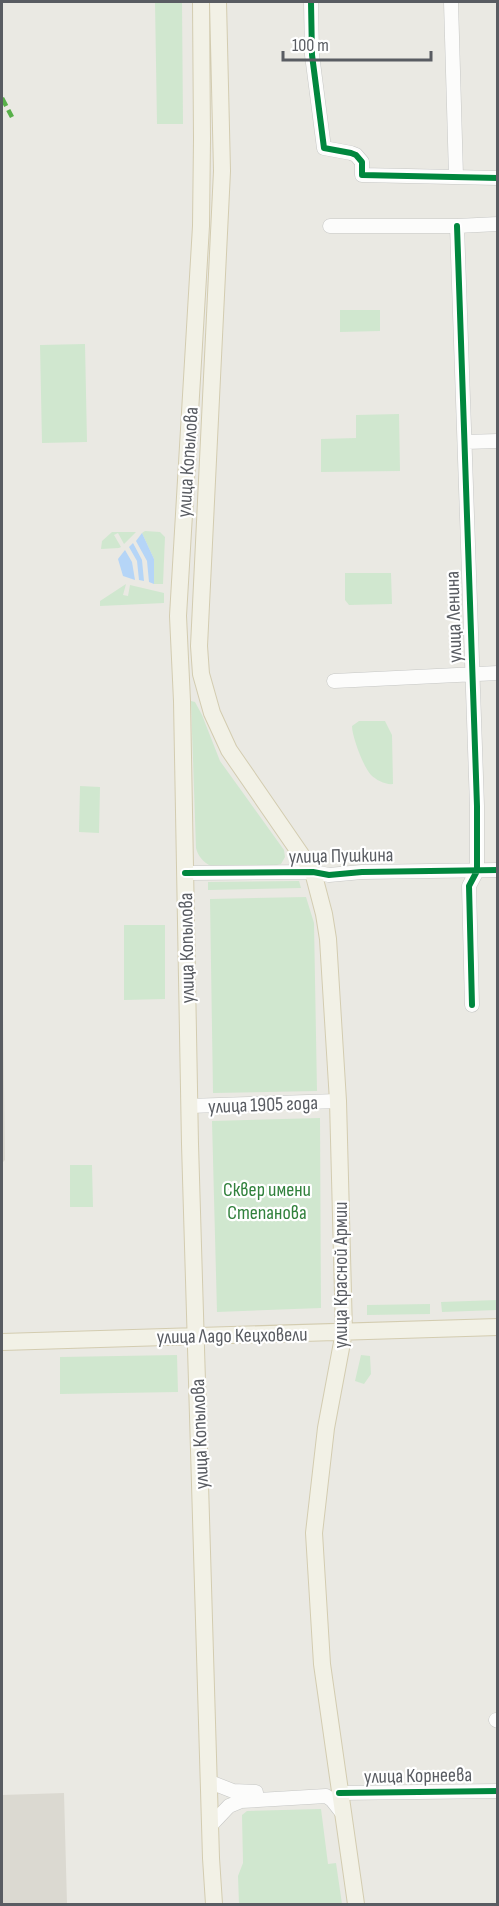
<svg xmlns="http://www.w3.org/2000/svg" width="499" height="1906" font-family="'Sofia Sans Condensed',sans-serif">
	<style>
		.education { fill: #dbd9d1 }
		.green { fill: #d0e7cf }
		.water { fill: #b5d5f7 }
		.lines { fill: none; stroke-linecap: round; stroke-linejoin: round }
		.minor-casing { stroke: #c6c7c5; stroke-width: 15 }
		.major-casing { stroke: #d3ccb0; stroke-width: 18 }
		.minor { stroke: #fcfcfb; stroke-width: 14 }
		.major { stroke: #f2f1e6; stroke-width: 16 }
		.quiet { stroke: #58b04a; stroke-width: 4.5; stroke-dasharray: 9 4.5; stroke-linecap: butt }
		.cycleway-casing { stroke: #fff; stroke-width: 10 }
		.cycleway { stroke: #00873e; stroke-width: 6 }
		.labels { text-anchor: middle; stroke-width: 4.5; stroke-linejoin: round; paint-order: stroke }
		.street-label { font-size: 20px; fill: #595c62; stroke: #fff }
		.park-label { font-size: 20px; fill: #31813c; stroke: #fff }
	</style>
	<rect width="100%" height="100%" fill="#eae9e3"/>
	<path class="education" d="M2,939L5,1160L2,1163Z
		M64,1793L67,1904H2V1795Z"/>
	<path class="green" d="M155,2H182L183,124H157Z
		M340,310H380V331L340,332Z
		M85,344L87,442L42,443L40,345Z
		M399,414L400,471L321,472V439L356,438V415Z
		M145,531L160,532L165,537L163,584H154V559L142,533Z
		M112,532H136L124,544L118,533L114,535L121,547L119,548L101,549L102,541Z
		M345,573H391L392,604L349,605L345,600Z
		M126,584L123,595L128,596L130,585L164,593V603L100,606V601Z
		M191,701L195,702L202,715L220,761L284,850L285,857L281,864C270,867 220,870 211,866C203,862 198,856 196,848Z
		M359,721H385L392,735L393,784C386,785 376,780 371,775C364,768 352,737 352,726Z
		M80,786L100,787L99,833L79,832Z
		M299,881L301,888L208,890V882Z
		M306,897L314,923L317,1091L213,1093L210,899Z
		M124,925H165V999L124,1000Z
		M320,1118L321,1308L217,1312L212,1121Z
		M70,1165H92L93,1207H70Z
		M497,1300V1310L442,1312L441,1302Z
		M430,1304V1314L367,1315V1305Z
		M177,1355L178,1392L60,1394V1357Z
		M361,1355L370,1356L371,1374L364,1384L355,1381Z
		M321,1809L328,1864L336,1863L342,1904H239L238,1876L243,1863L242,1815L247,1811Z"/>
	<path class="water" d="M142,533L154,559V584L149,582L147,561L136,541Z
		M133,543L142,560L144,581L139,580L137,561L129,547Z
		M125,550L132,562L135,580L123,576L118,559Z"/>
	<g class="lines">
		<g class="minor-casing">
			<path id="minor" d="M311,2L312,55L324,148L351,153L356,155L362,162V175L498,178
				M451,2L456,176
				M330,226H457L498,224
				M457,226L477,806V871L469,886L472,1005
				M465,442L498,441
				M334,681L498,673
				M185,873L313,872L329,875L362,872L498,870
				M189,1106L338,1101
				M496,1720L498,1721
				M210,1782L233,1791L256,1792
				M339,1793L498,1791
				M211,1825L229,1806L241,1801L326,1796L332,1800L343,1814"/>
		</g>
		<g class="major-casing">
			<path id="major" d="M201,2L202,139L201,226L178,616L182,701L190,1144L211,1858L214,1904
				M218,2L222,171L199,646L201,674L212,713L229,750L313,872L324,914L328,939L338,1101L344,1332L326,1428L314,1533L322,1664L356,1904
				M2,1342L498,1327"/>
		</g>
		<use href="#minor" class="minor"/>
		<use href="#major" class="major"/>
		<path class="quiet" d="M2,98L12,117"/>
		<g class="cycleway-casing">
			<path id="cycleway" d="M311,2L312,55L324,148L351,153L356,155L362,162V175L498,178
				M457,226L477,806V871L469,886L472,1005
				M185,873L313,872L329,875L362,872L498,870
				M339,1793L498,1791"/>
		</g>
		<use href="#cycleway" class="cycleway"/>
	</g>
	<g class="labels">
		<g class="street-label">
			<text transform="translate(187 462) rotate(-86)" y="7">улица Копылова</text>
			<text transform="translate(453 617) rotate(-92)" y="7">улица Ленина</text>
			<text transform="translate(341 855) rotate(-1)" y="7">улица Пушкина</text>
			<text transform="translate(186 948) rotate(-91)" y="7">улица Копылова</text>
			<text transform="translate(263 1104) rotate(-2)" y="7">улица 1905 года</text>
			<text transform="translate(340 1275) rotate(-90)" y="7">улица Красной Армии</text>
			<text transform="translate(232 1335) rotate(-1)" y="7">улица Ладо Кецховели</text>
			<text transform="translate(199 1434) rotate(-92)" y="7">улица Копылова</text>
			<text transform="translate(418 1775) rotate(-1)" y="7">улица Корнеева</text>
		</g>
		<g class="park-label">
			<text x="267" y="1196">Сквер имени<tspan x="267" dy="23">Степанова</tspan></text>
		</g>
	</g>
	<rect width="499" height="1906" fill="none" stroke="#595c62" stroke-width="6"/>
	<path d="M283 51v9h148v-9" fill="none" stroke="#595c62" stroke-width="3"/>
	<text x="292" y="51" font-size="18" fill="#595c62" stroke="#ffffff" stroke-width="4.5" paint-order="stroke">100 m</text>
</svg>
